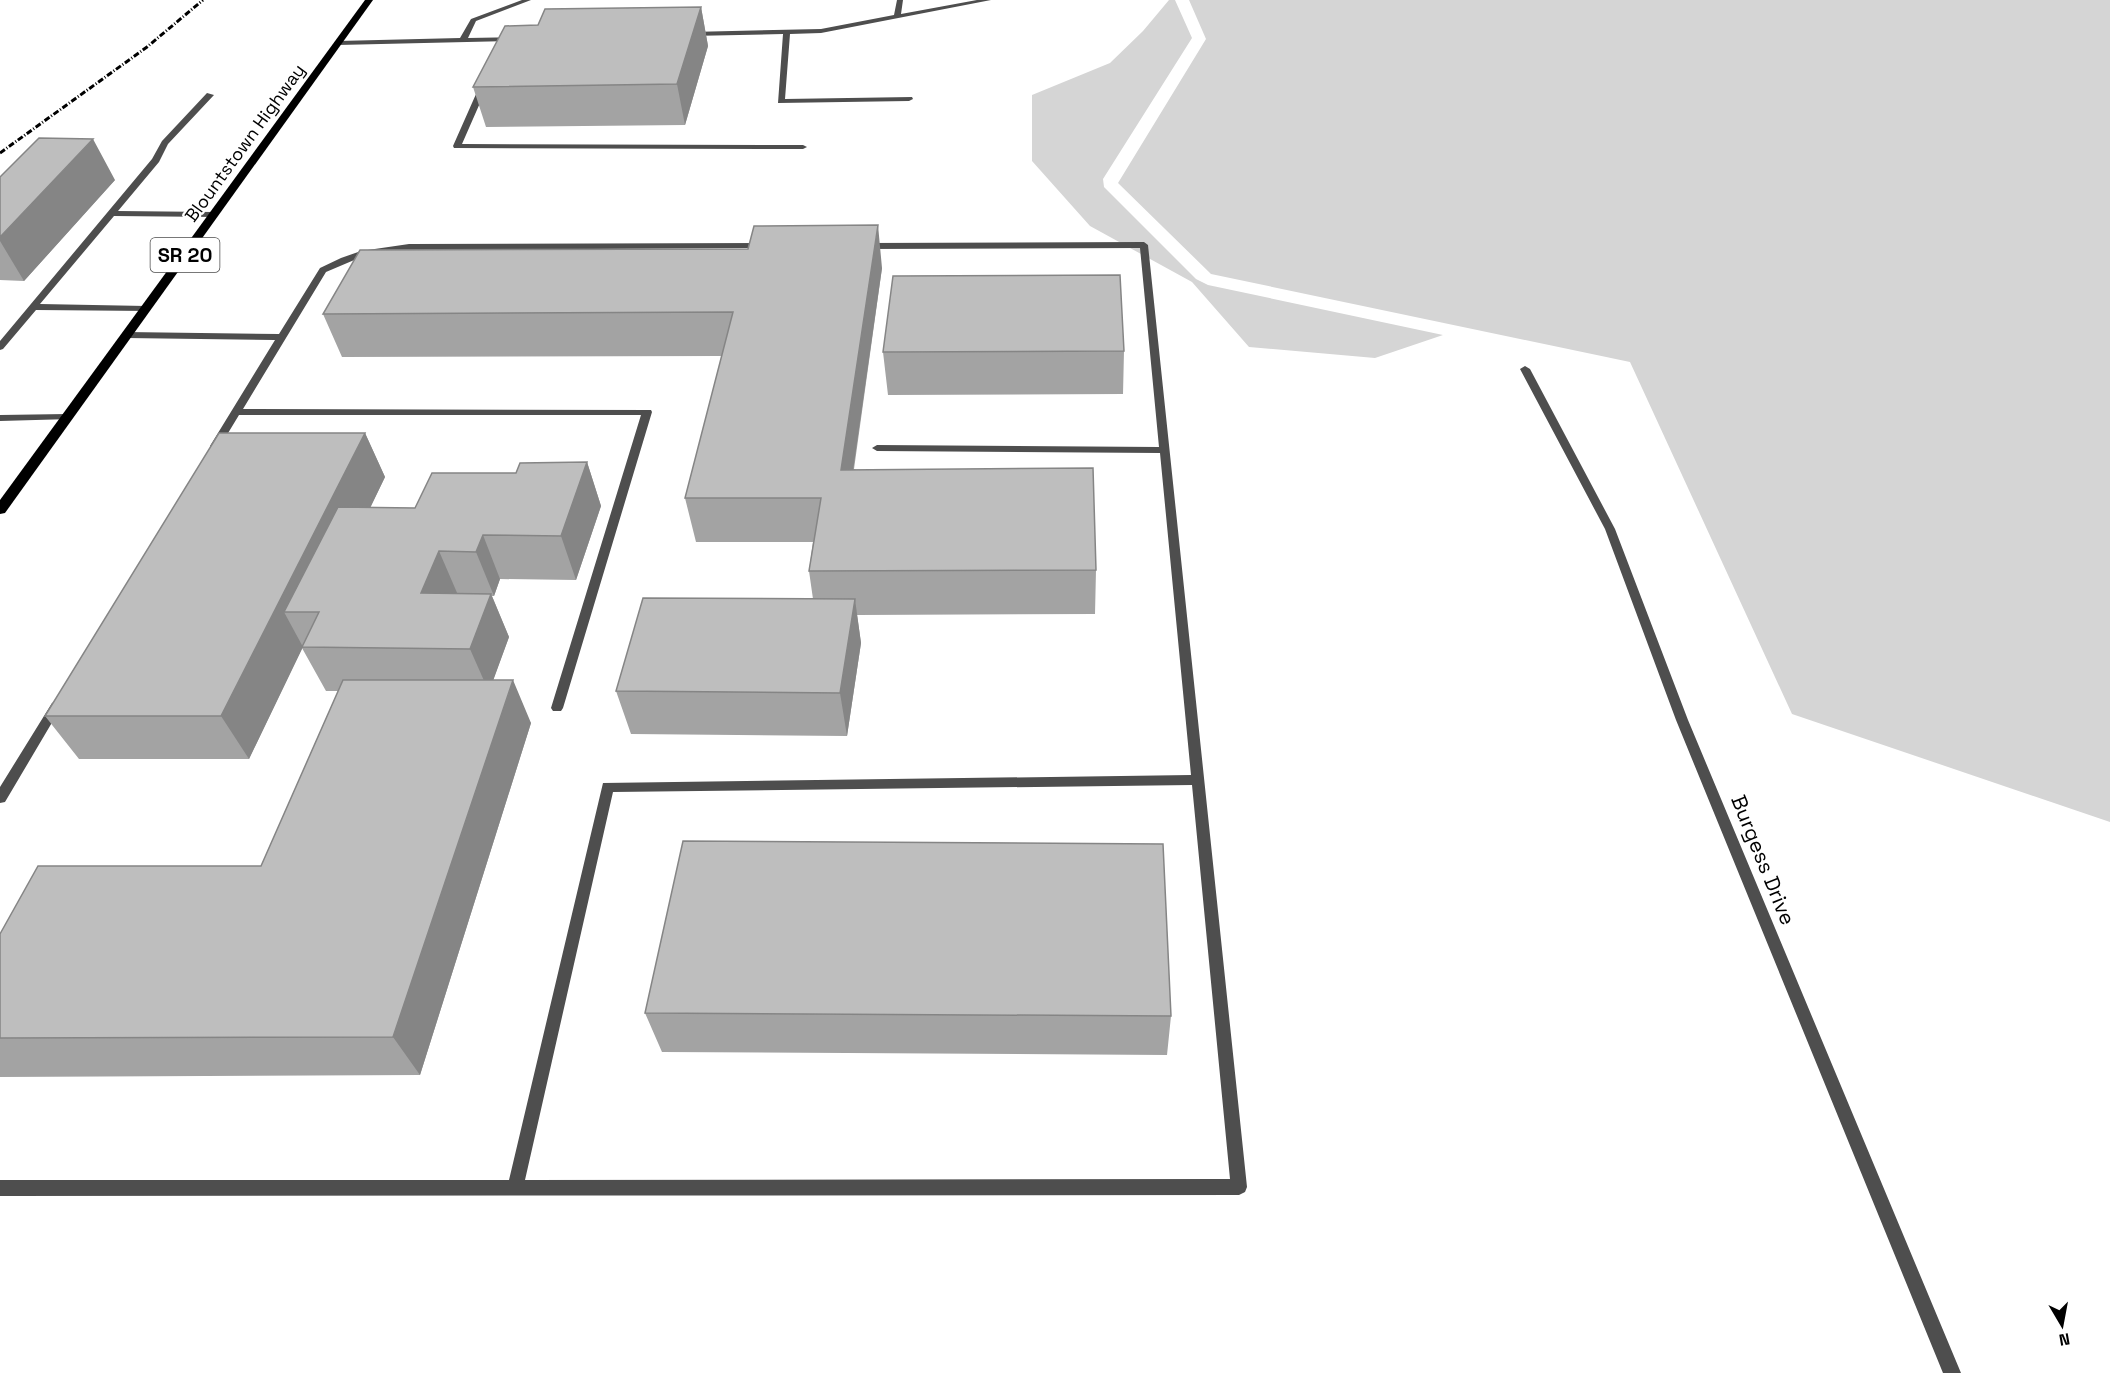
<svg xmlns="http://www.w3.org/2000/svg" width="2110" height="1373" font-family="'Space Grotesk',sans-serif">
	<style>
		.green { fill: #d5d5d5 }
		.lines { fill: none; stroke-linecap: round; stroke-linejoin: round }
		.lane { fill: #4e4e4e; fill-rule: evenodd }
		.street { fill: #4e4e4e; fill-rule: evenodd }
		.primary { fill: #000; fill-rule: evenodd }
		.rail { stroke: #000; stroke-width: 3; stroke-dasharray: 6 2 1 2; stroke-linecap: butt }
		.wall { fill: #a3a3a3 }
		.shaded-wall { fill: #858585 }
		.building { fill: #bebebe; stroke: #858585; stroke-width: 1.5 }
		.labels { text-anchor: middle; stroke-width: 4.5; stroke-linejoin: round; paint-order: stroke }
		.far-street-label { font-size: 18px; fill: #000; stroke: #fff }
		.shield { fill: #fff; stroke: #4c4c4c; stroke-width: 1.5 }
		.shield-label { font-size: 20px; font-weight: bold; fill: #000 }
		.street-label { font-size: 21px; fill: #000; stroke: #fff }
	</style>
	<rect width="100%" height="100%" fill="#fff"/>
	<path class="green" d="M1169,0H1175L1192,38L1103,179L1104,187L1196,279L1208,285L1443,335L1375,358L1249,347L1192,282L1090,226L1032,161V95L1110,63L1143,31Z
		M1189,0H2110V822L1792,714L1630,362L1211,274L1118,183L1206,39Z"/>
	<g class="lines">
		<path class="lane" d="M522,0H531L476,21L468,38L517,37L518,39L514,41L338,45L334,43L338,41L460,38L471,19Z
			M897,0H903L901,14L977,0H991L821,33L790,34L785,99L912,97L913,99L909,101L778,103L783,34L690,36L686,34L690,32L821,29L894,15Z
			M480,85L487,87L462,144L803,145L807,147L803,149L454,148L453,146Z
			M207,93L214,95L168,144L159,162L118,211L213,212L217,215L216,217L114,216L40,304L146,306L149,307V311L36,310L3,349L0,350V341L152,159L162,141Z
			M1144,242L1148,245L1247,1187L1245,1192L1239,1195L0,1196V1180H509L603,783L1191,775L1160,453L877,451L872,448L877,445L1159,447L1140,248L865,249L861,246L865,243ZM1192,785L1230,1179L525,1180L613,792Z
			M764,243L767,244V248L409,250L366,255L326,272L243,409L651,410L652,412L563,708L561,711H553L551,708L641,415H239L219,448L215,449L210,446L275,340L126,338L121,335L126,332L279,334L320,268L341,258L361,251L409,244Z
			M67,414L72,417L71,419L0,421V415Z
			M56,701L60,703L62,706L60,709L5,802L0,803V787L52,703Z"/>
		<path class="street" d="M1525,366L1530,369L1615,529L1688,720L1961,1373H1943L1676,720L1605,529L1520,369Z"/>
		<path class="primary" d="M365,0H373L5,513L0,514V500Z"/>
		<path class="rail" d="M0,153L147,47L203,0"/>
	</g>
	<path class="wall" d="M701,7L708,46L685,125L486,127L473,87L538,25Z
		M0,177L115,180L24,281L0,280Z
		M882,268L854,469L1096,570L1095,614L857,615L861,643L847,736L631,734L616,691L813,599L809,571L813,542H696L685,498L722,356L342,357L323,314Z
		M1124,351L1123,394L888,395L883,352Z
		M365,433L385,477L370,508H415L516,473L587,462L601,506L576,580L500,579L494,596H492L509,637L493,680L531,723L420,1075L0,1077V934L261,866L338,691H326L302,648L249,759H79L45,716Z
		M645,1013L1171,1016L1167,1055L662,1052Z"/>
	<path class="shaded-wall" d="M701,7L708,46L685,125L677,84Z
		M93,139L115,180L24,281L0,241V237Z
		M878,225L882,268L847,513L841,470Z
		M365,433L385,477L320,612H284L303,647L249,759L221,716Z
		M587,462L601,506L576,580L561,536Z
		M483,535L500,579L494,596L476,552Z
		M439,551L458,595L421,593Z
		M491,594L509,637L489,692L470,649Z
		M855,599L861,643L847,736L840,693Z
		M513,680L531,723L420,1075L393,1037Z"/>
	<path class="building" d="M701,7L677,84L473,87L505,26L538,25L545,9Z
		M39,138L93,139L0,237V177Z
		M878,225L841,470L1093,468L1096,570L809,571L821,498H685L733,312L323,314L360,250L748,249L754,226Z
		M1120,275L1124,351L883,352L893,276Z
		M219,433H365L221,716H45Z
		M587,462L561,536L483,535L476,552L439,551L421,593L491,594L470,649L302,647L319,612H284L338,507L415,508L432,473H516L520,463Z
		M643,598L855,599L840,693L616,691Z
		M343,680H513L393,1037L0,1038V934L38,866H261Z
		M683,841L1163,844L1171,1016L645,1013Z"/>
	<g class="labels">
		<g class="far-street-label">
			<text transform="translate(245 143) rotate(-54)" y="6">Blountstown Highway</text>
		</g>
		<rect class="shield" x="150.5" y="238" width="69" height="34" rx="4.5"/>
		<g class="shield-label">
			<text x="185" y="262">SR 20</text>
		</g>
		<g class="street-label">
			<text transform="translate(1763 860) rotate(68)" y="7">Burgess Drive</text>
		</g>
	</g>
	<g transform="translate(2062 1325) rotate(170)" stroke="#ffffff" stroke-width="4.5" paint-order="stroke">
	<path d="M0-4.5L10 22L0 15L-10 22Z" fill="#000000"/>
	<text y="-9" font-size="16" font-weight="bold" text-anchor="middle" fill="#000000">N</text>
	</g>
</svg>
